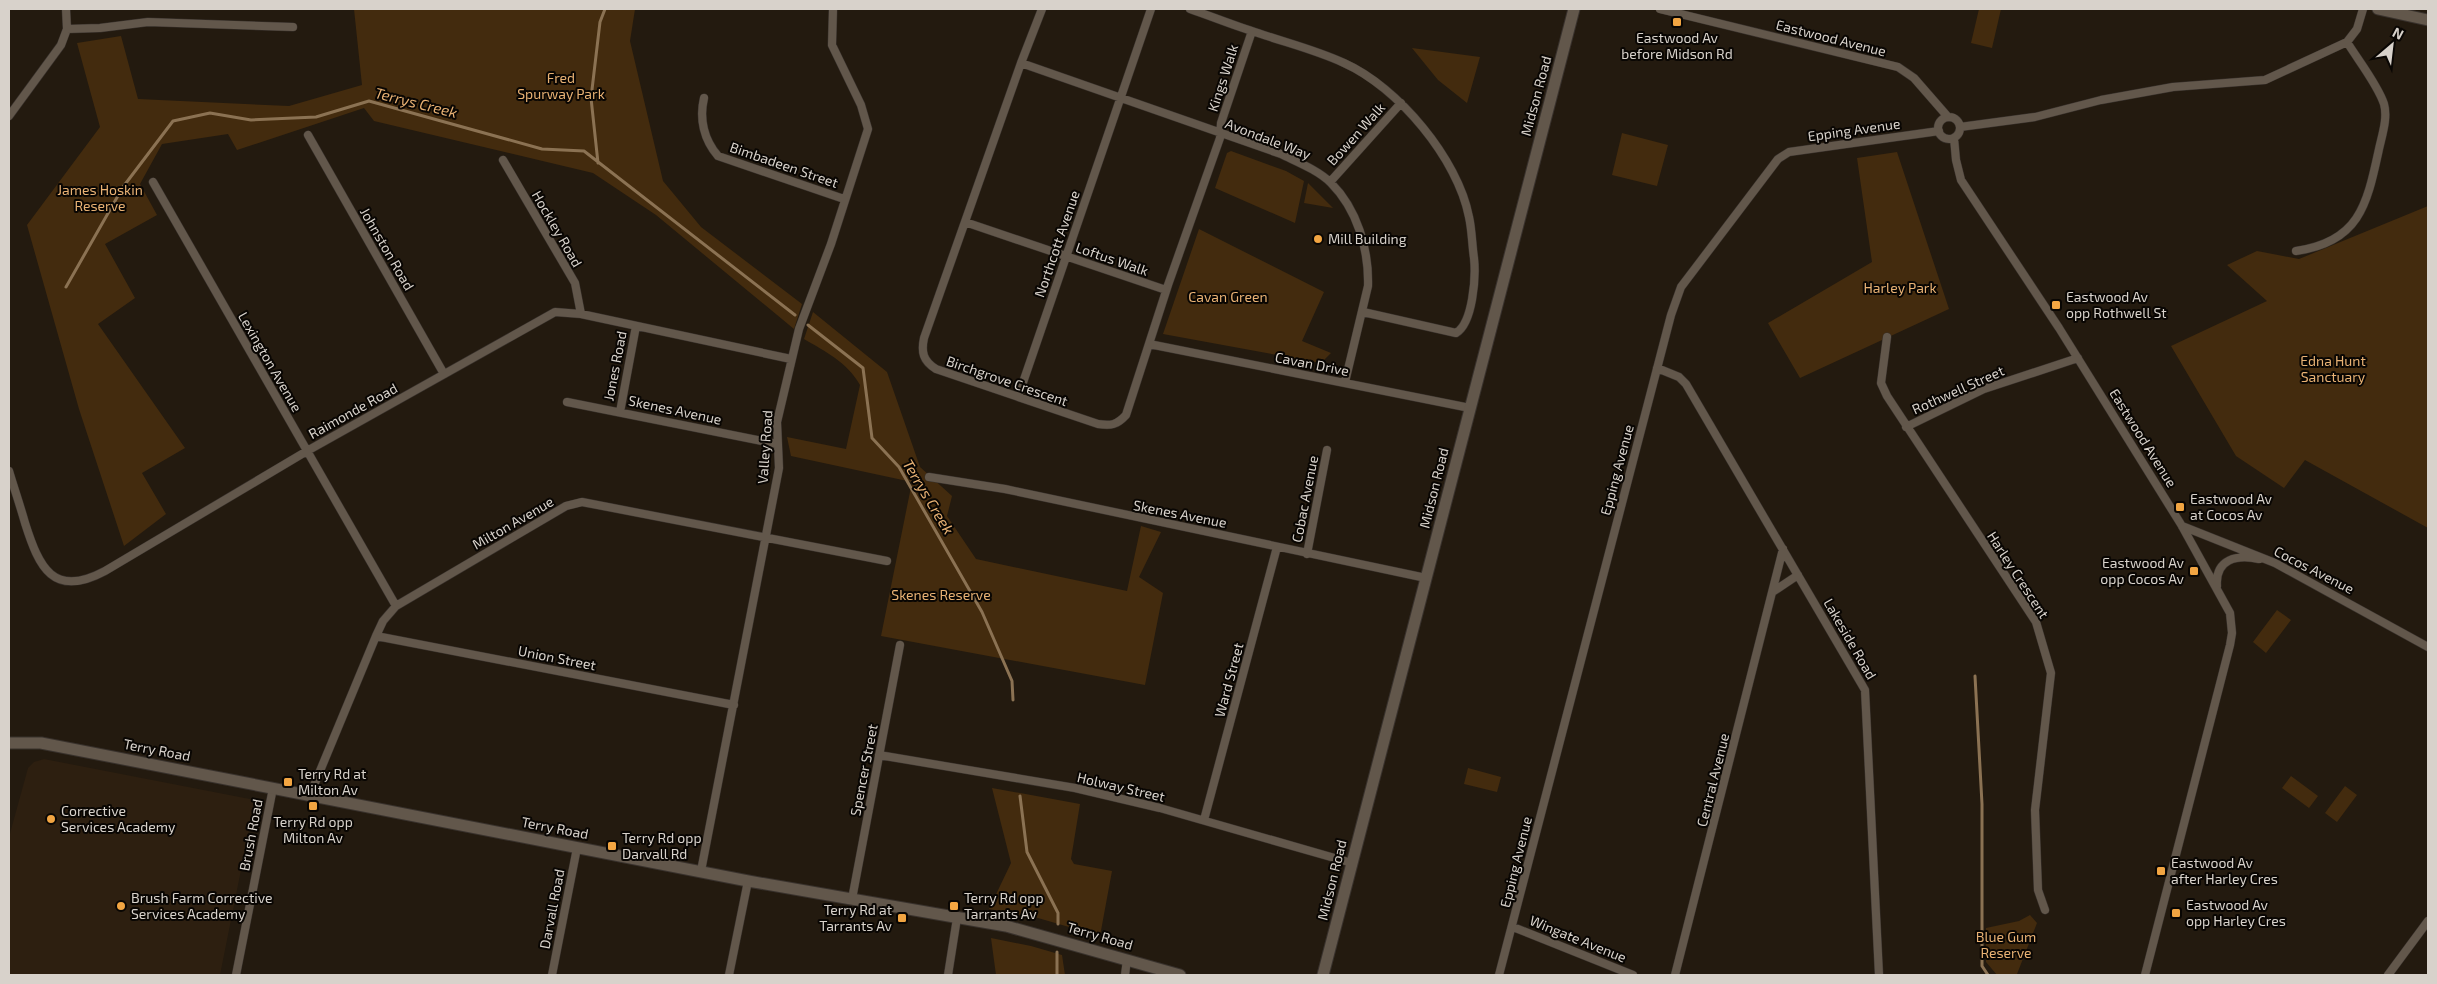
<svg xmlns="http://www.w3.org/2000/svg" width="2437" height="984" font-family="'Exo 2',sans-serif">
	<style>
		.built { fill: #2d1f10 }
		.green { fill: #432b0e }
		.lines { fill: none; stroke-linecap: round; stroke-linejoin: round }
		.stream { stroke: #8b7253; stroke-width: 3 }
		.street-casing { stroke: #39322d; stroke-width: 9 }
		.secondary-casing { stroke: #39322d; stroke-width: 13 }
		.street { stroke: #62574b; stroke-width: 8 }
		.secondary { stroke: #62574b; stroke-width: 11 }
		.poi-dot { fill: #f2a542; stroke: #090603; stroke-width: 2 }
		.labels { text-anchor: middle; stroke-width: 4; stroke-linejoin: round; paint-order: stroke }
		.poi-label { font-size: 14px; fill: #d8d2cb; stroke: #090603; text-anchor: start }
		.street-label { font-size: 14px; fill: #d8d2cb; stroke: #090603 }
		.park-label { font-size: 14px; fill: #e9b274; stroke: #090603 }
		.water-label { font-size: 15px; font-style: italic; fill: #e9b274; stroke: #090603 }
	</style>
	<rect width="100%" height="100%" fill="#231a0f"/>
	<path class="built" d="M44,759L255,800L220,975H9V837L28,768L34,762Z"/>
	<path class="green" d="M354,9H635L630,41L663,181L701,227L802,304L794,329L656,215L593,173L374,121L364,108L237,150L228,134L162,144L140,184L157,215L105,244L135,298L98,324L185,448L142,473L166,514L124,546L79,409L27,225L100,127L77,43L121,36L138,99L289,106L362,85Z
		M1979,9H2001L1992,48L1971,43Z
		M1412,48L1480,57L1467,103L1438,80Z
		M1622,133L1668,145L1657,186L1612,175Z
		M1231,151L1286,171L1304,181L1295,223L1215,188L1227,153Z
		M1897,152L1949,309L1800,378L1768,323L1872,262L1857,158Z
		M1308,183L1333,208L1304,203Z
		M2428,206V528L2305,460L2284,488L2236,456L2171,346L2267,301L2227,265L2257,251L2299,259Z
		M1199,229L1324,292L1302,341L1331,353L1321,363L1163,334Z
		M813,312L887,372L920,467L952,496L947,516L976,559L1127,591L1141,526L1161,532L1139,577L1163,593L1145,685L881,636L912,482L791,456L787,437L846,449L860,385C847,362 826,352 804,339Z
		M2277,610L2291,620L2266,653L2253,642Z
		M1468,768L1501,777L1497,792L1464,784Z
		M2291,776L2318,796L2309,808L2282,788Z
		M2345,786L2357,795L2337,822L2325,813Z
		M992,788L1080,804L1071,859L1074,864L1112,871L1100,936L1038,918L989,909L1011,863Z
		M2030,915L2037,923L2017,974L1997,975L1986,962V928L2019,921Z
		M991,938L1031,946L1062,955L1065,975H996Z"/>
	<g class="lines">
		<path class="stream" d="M598,163L591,98L600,22L605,9
			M66,287L123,187L173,121L210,113L251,120L316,117L369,101L542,149L584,151L795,315
			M808,325L863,368L872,438L899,467L982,612L1012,681L1013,700
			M1975,676L1982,804V966L1988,975
			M1020,796L1027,852L1058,913V924
			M1057,975V952"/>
		<g class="street-casing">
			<path id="street" d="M1042,9L1021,63L924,338C921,352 923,361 936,369L1098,424C1111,426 1117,425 1126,415L1168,285L1220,138L1221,123L1252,31
				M1190,9C1213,17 1235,26 1258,33C1287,43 1316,50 1344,63C1398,87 1458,159 1469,217C1472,230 1472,245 1474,258C1476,277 1473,323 1456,333L1363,312
				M1660,9L1898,67L1914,78L1948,117
				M67,29L100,28L148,22L293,27
				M1021,63L1281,154C1297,162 1318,170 1331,183C1357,209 1369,249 1368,286L1345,382
				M704,98C699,119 704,140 718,156L844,199
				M9,116L61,45L67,29L66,9
				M1938 128a11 11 0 1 1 22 0a11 11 0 1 1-22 0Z
				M1960,127L2035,117L2101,100L2173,87L2265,80L2347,42L2357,29L2363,9
				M308,135L444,374
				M1954,138L1956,160L1961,180L2059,328L2182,526L2230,613L2232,633L2230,645L2145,975
				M503,160L575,283L581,314
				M153,182L396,606
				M1330,182L1401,103
				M965,222L1166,290
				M2296,251C2360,242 2367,204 2379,149C2382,135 2388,118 2384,104C2378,85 2358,60 2347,42
				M1887,337L1881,383L1887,396L2036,622L2051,673L2035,810L2038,890L2045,910
				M1149,344L1470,408
				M1657,368L1679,377L1686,384L1865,690L1879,975
				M1018,397L1151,9
				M567,402L777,444
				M620,412L636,326
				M1906,427L1984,389L2078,358
				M9,471C14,488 20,505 25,523C39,567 53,599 105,571L307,451L555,312L581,314L791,359
				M929,477L1005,489L1426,578
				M2182,526L2275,563L2428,647
				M1307,554L1327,450
				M2217,586C2215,559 2237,554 2259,559
				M1774,591L1798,575
				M376,636L734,705
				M879,755L1075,788L1160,808L1352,863
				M310,795L376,636L383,621L396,606L566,506L582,502L887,561
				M1204,820L1277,547
				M701,871L779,468L777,422L799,329L831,244L868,129L861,105L832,45L833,9
				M852,899L900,645
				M1513,927L1633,975
				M236,975L273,788
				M552,975L577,848
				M729,975L748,881
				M948,975L957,918
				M1125,975L1127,959
				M1499,975L1671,315L1681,287L1778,159L1789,152L1939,131
				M1675,975L1783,549
				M2388,975L2428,921"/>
		</g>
		<g class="secondary-casing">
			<path id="secondary" d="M2378,9L2428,20
				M9,743H41L748,881L1006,926L1180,975
				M1323,975L1574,9"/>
		</g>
		<use href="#street" class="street"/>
		<use href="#secondary" class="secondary"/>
	</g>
	<g class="poi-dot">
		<rect x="1672" y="17" width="10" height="10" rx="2.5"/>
		<circle cx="1318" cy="239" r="5"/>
		<rect x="2051" y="300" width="10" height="10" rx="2.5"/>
		<rect x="2175" y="502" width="10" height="10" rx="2.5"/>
		<rect x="2189" y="566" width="10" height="10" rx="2.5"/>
		<rect x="283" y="777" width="10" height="10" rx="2.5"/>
		<rect x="308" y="801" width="10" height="10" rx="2.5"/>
		<circle cx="51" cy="819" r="5"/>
		<rect x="607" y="841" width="10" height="10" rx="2.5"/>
		<rect x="2156" y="866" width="10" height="10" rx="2.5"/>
		<circle cx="121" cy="906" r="5"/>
		<rect x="949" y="901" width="10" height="10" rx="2.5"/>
		<rect x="2171" y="908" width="10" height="10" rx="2.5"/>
		<rect x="897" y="913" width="10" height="10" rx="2.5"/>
	</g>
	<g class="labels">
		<g class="poi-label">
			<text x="1677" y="43" text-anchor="middle">Eastwood Av<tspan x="1677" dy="16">before Midson Rd</tspan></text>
			<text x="1328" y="244">Mill Building</text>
			<text x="2066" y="302">Eastwood Av<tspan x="2066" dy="16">opp Rothwell St</tspan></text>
			<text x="2190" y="504">Eastwood Av<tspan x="2190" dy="16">at Cocos Av</tspan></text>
			<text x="2184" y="568" text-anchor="end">Eastwood Av<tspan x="2184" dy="16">opp Cocos Av</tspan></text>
			<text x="298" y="779">Terry Rd at<tspan x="298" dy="16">Milton Av</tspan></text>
			<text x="61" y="816">Corrective<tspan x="61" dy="16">Services Academy</tspan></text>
			<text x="313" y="827" text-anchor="middle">Terry Rd opp<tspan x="313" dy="16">Milton Av</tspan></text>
			<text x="622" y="843">Terry Rd opp<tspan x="622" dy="16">Darvall Rd</tspan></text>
			<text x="2171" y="868">Eastwood Av<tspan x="2171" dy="16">after Harley Cres</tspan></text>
			<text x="131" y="903">Brush Farm Corrective<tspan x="131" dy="16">Services Academy</tspan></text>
			<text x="964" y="903">Terry Rd opp<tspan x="964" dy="16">Tarrants Av</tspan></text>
			<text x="2186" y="910">Eastwood Av<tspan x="2186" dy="16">opp Harley Cres</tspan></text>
			<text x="892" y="915" text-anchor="end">Terry Rd at<tspan x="892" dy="16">Tarrants Av</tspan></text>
		</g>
		<g class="street-label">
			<text transform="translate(1831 38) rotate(14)" y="5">Eastwood Avenue</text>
			<text transform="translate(1223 78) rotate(-72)" y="5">Kings Walk</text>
			<text transform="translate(1536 96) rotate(-75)" y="5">Midson Road</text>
			<text transform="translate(1854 130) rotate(-8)" y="5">Epping Avenue</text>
			<text transform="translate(1356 134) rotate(-48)" y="5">Bowen Walk</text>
			<text transform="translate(1268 139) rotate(21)" y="5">Avondale Way</text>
			<text transform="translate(784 165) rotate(19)" y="5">Bimbadeen Street</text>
			<text transform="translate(557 229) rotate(60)" y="5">Hockley Road</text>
			<text transform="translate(1057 244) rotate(-71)" y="5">Northcott Avenue</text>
			<text transform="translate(387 249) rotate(60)" y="5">Johnston Road</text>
			<text transform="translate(1112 259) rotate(19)" y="5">Loftus Walk</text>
			<text transform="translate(270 362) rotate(60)" y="5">Lexington Avenue</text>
			<text transform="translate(1312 364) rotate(11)" y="5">Cavan Drive</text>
			<text transform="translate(615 366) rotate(-79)" y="5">Jones Road</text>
			<text transform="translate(1007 381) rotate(19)" y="5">Birchgrove Crescent</text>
			<text transform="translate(1958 390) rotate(-24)" y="5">Rothwell Street</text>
			<text transform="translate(675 410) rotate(12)" y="5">Skenes Avenue</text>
			<text transform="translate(353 411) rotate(-29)" y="5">Raimonde Road</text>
			<text transform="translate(2143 438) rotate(58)" y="5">Eastwood Avenue</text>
			<text transform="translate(765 447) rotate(-86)" y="5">Valley Road</text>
			<text transform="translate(1617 470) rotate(-75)" y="5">Epping Avenue</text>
			<text transform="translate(1434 488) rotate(-76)" y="5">Midson Road</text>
			<text transform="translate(1305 499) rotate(-79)" y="5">Cobac Avenue</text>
			<text transform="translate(1180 514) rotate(11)" y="5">Skenes Avenue</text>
			<text transform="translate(513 523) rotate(-30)" y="5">Milton Avenue</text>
			<text transform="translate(2314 570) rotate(27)" y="5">Cocos Avenue</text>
			<text transform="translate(2018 575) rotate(57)" y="5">Harley Crescent</text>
			<text transform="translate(1850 639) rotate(60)" y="5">Lakeside Road</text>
			<text transform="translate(557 658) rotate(11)" y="5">Union Street</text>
			<text transform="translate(1229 680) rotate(-75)" y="5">Ward Street</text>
			<text transform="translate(157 750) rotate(11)" y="5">Terry Road</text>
			<text transform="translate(864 770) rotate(-79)" y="5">Spencer Street</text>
			<text transform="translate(1713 780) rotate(-76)" y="5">Central Avenue</text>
			<text transform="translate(1121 787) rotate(13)" y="5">Holway Street</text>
			<text transform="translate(555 828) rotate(11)" y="5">Terry Road</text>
			<text transform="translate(251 835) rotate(-79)" y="5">Brush Road</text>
			<text transform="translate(1516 862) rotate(-76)" y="5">Epping Avenue</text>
			<text transform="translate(1332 880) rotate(-76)" y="5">Midson Road</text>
			<text transform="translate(552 909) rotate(-79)" y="5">Darvall Road</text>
			<text transform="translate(1100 936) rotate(16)" y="5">Terry Road</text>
			<text transform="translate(1578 939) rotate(22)" y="5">Wingate Avenue</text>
		</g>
		<g class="park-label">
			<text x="561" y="83">Fred<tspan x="561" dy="16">Spurway Park</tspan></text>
			<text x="100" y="195">James Hoskin<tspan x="100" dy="16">Reserve</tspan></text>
			<text x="1900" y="293">Harley Park</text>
			<text x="1228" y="302">Cavan Green</text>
			<text x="2333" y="366">Edna Hunt<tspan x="2333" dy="16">Sanctuary</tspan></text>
			<text x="941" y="600">Skenes Reserve</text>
			<text x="2006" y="942">Blue Gum<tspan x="2006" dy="16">Reserve</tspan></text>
		</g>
		<g class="water-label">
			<text transform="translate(416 103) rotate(14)" y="5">Terrys Creek</text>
			<text transform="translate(928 497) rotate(59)" y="5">Terrys Creek</text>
		</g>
	</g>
	<rect width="2437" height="984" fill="none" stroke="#d8d2cb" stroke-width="20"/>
	<g transform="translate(2392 45) rotate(28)" stroke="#090603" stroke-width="4" paint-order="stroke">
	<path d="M0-4L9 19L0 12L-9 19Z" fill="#d8d2cb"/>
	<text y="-8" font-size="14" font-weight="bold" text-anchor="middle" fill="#d8d2cb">N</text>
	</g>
</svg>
